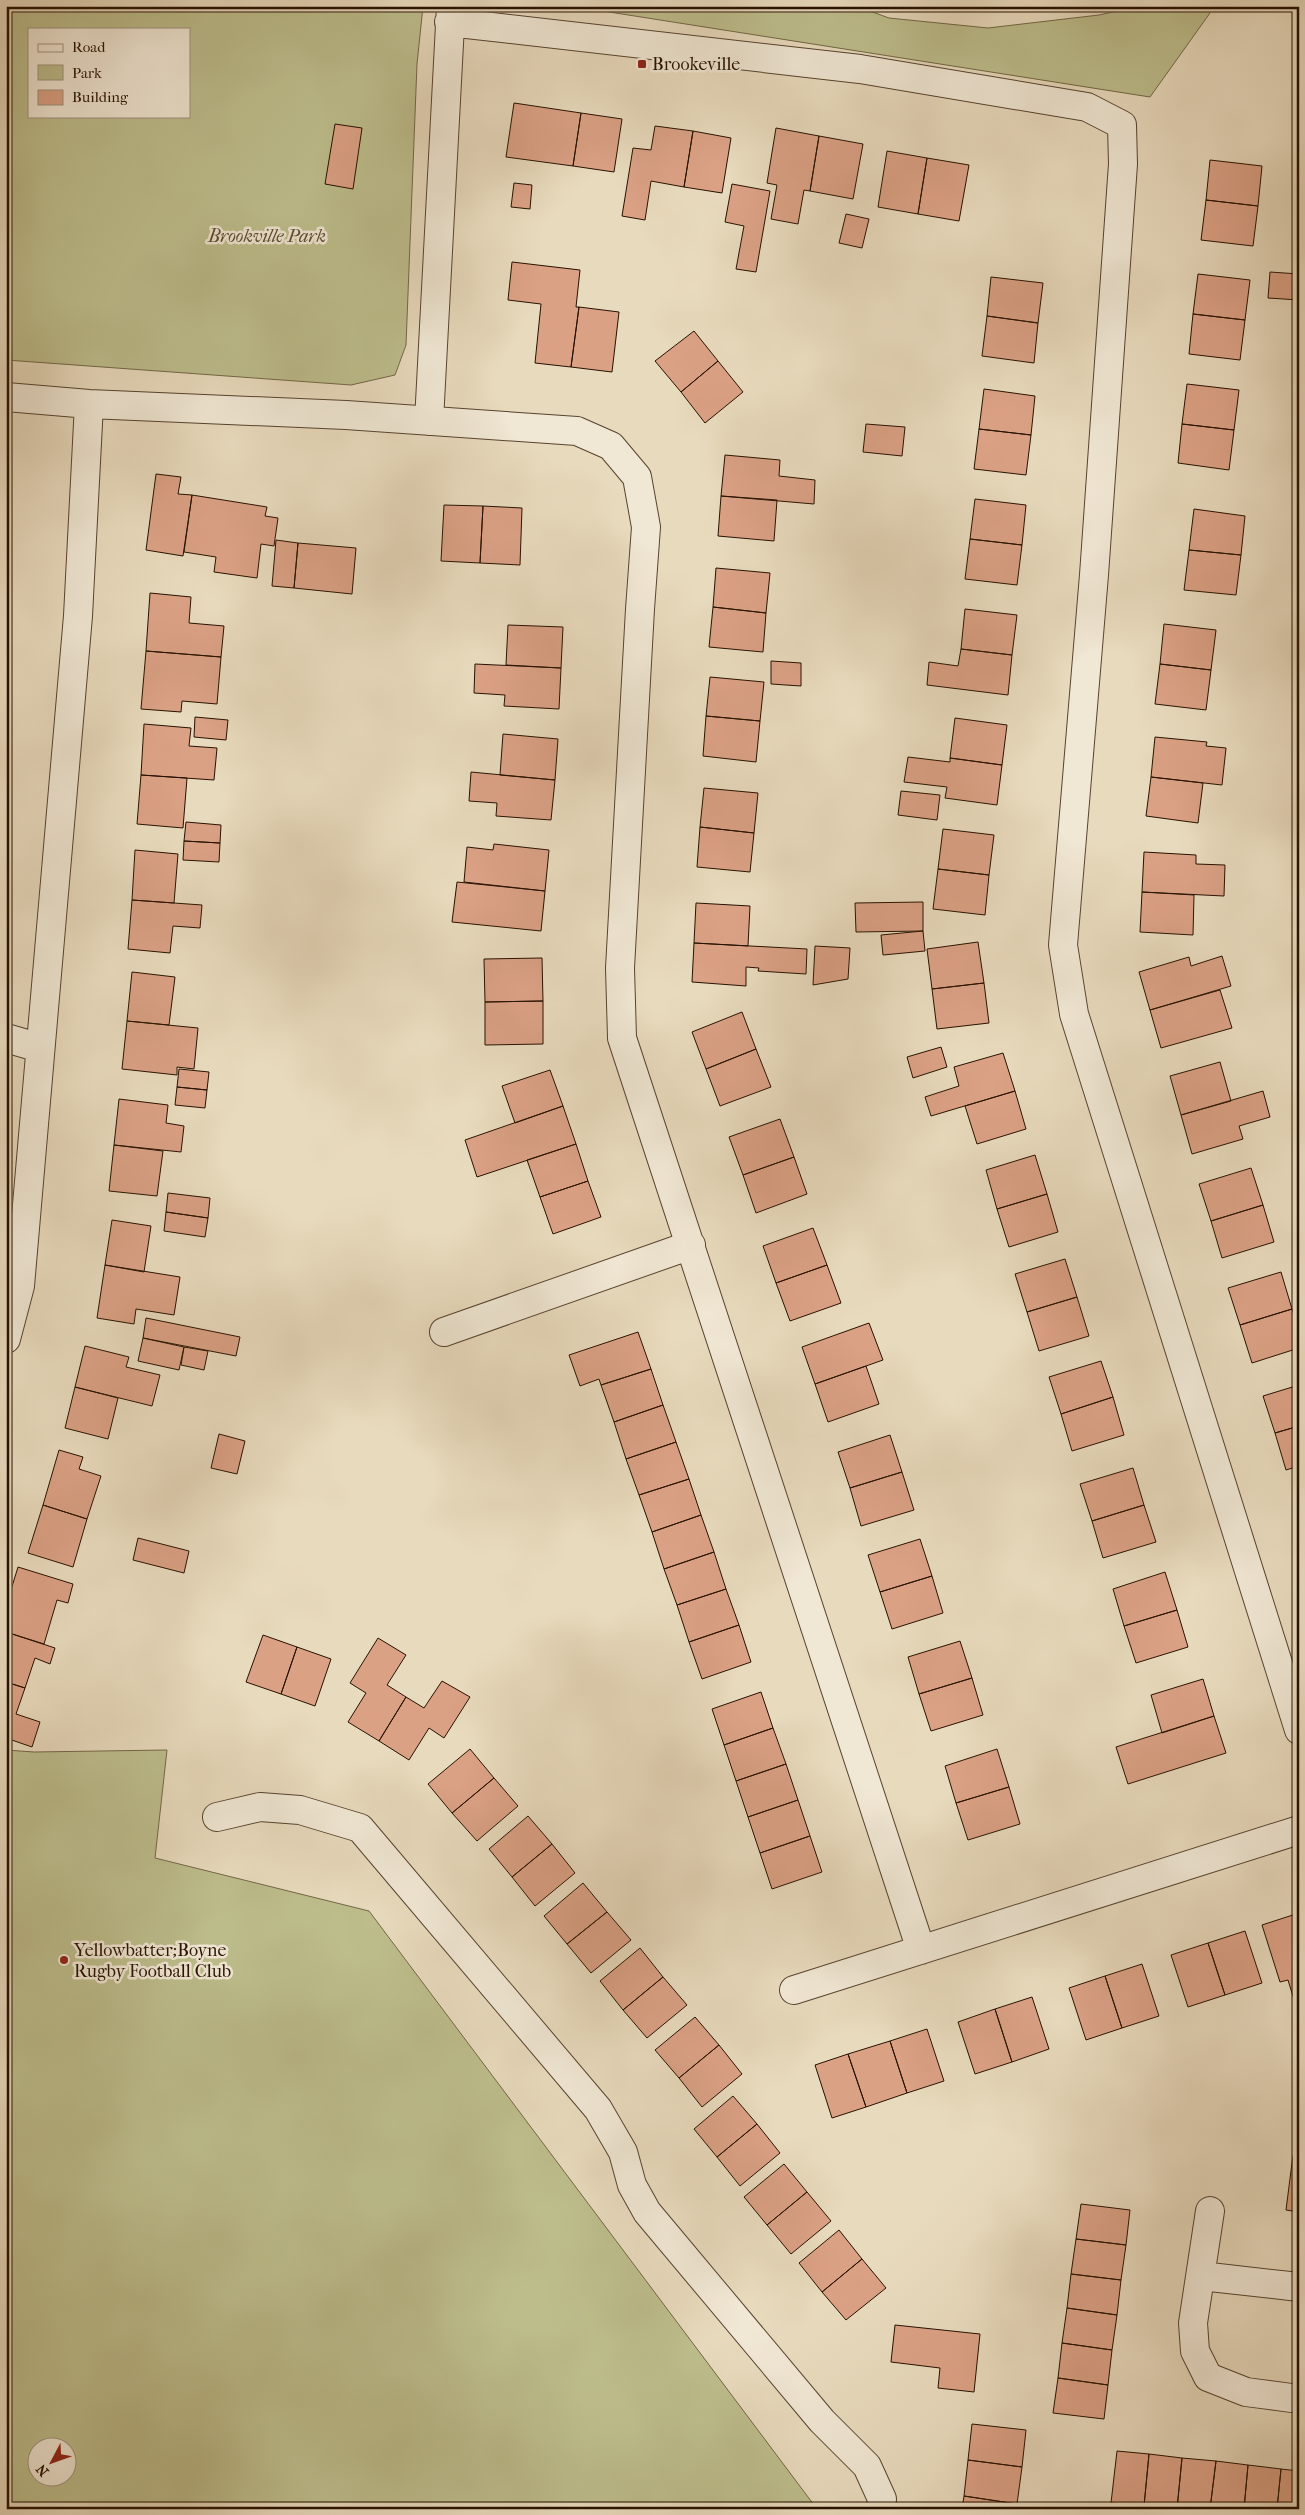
<svg xmlns="http://www.w3.org/2000/svg" width="1305" height="2515" font-family="'IM FELL French Canon',serif">
	<style>
		.green { fill: #bdbd8c; stroke: #726746; fill-rule: evenodd }
		.building { fill: #dba185; stroke: #271100 }
		.lines { fill: none; stroke-linecap: round; stroke-linejoin: round }
		.minor-casing { stroke: #57432f; stroke-width: 30 }
		.minor { stroke: #f0e7d4; stroke-width: 28 }
		.poi-dot { fill: #8f2418; stroke: #f0e7d4; stroke-width: 2 }
		.labels { text-anchor: middle; stroke-width: 5; stroke-linejoin: round; paint-order: stroke }
		.poi-label { font-size: 18px; fill: #271100; stroke: #f0e7d4; text-anchor: start }
		.park-label { font-size: 18px; font-style: italic; fill: #5c4d31; stroke: #f0e7d4 }
	</style>
	<rect width="100%" height="100%" fill="#e8dabd"/>
	<filter id="stains"><feTurbulence type="fractalNoise" baseFrequency=".004" numOctaves="4"/><feColorMatrix values="0 0 0 0 .2 0 0 0 0 .09 0 0 0 0 .02 0 0 0 .5 -.17"/></filter>
	<radialGradient id="worn" r=".72"><stop offset=".6" stop-color="#630" stop-opacity="0"/><stop offset="1" stop-color="#630" stop-opacity=".3"/></radialGradient>
	<path class="green" d="M6,6H423L417,64L406,345L395,375L351,385L6,360ZM29,29H189V116H29Z
		M571,6H856L889,18L988,28L1099,15L1141,6H1215L1150,97Z
		M6,1750L34,1752L167,1750L155,1858L369,1911L814,2505V2509H6ZM38,2448H68V2478H38Z"/>
	<path class="building" d="M1299,23V37L1294,25Z
		M514,103L581,113L573,166L506,157Z
		M581,113L622,119L614,172L573,166Z
		M335,124L362,128L353,189L325,184Z
		M655,126L693,131L684,187L651,181L645,220L622,216L633,148L651,150Z
		M776,128L819,136L810,191L804,190L798,224L771,219L777,185L767,183Z
		M693,131L731,138L722,193L684,187Z
		M819,136L863,144L853,199L810,191Z
		M887,151L927,158L918,214L878,207Z
		M927,158L969,165L959,221L918,214Z
		M1210,160L1262,166L1258,206L1206,200Z
		M514,183L532,185L530,209L511,207Z
		M732,184L770,191L756,272L736,269L744,226L725,222Z
		M1206,200L1258,206L1253,246L1201,240Z
		M846,214L869,219L862,248L839,243Z
		M512,262L580,270L576,307H579L571,367L535,363L541,304L508,300Z
		M1270,272L1299,274V300L1268,298Z
		M1198,274L1250,280L1245,320L1193,314Z
		M991,277L1043,283L1038,323L987,316Z
		M579,307L619,312L612,372L571,367Z
		M1193,314L1245,320L1240,360L1189,354Z
		M987,316L1038,323L1034,363L982,356Z
		M694,331L718,361L681,392L655,361Z
		M718,361L743,392L705,423L681,392Z
		M1187,384L1239,390L1234,430L1182,424Z
		M984,389L1035,396L1031,435L979,429Z
		M866,424L905,427L902,456L863,452Z
		M1182,424L1234,430L1229,470L1178,463Z
		M979,429L1031,435L1026,475L974,469Z
		M725,455L780,460L779,476L815,480L814,504L721,496Z
		M156,474L181,477L178,494L192,495L183,556L146,550Z
		M192,495L267,507L265,516L278,518L274,546L261,544L257,578L214,572L216,557L184,552Z
		M721,496L777,500L774,541L718,536Z
		M975,499L1026,505L1022,545L970,539Z
		M444,505L483,506L480,563L441,561Z
		M483,506L522,508L520,565L480,563Z
		M1194,509L1245,516L1241,555L1189,550Z
		M970,539L1022,545L1017,585L965,579Z
		M276,540L298,543L294,588L272,586Z
		M298,543L356,548L352,594L294,588Z
		M1189,550L1241,555L1236,595L1184,590Z
		M716,568L770,573L766,613L713,607Z
		M150,593L191,597L189,623L224,626L221,657L146,651Z
		M713,607L766,613L763,652L709,647Z
		M965,609L1017,615L1012,655L961,649Z
		M1164,624L1216,630L1211,670L1160,664Z
		M508,625L563,627L561,668L506,665Z
		M961,649L1012,655L1008,695L927,685L929,662L958,666Z
		M146,651L221,657L217,704L182,701L181,712L141,709Z
		M771,661L801,663V686L771,684Z
		M475,664L561,668L559,709L504,706L505,695L474,693Z
		M1160,664L1211,670L1206,710L1155,704Z
		M710,677L764,682L760,721L706,716Z
		M706,716L760,721L756,762L703,756Z
		M195,717L228,720L226,740L194,737Z
		M955,718L1007,725L1002,765L950,758Z
		M144,724L191,728L189,746L217,748L214,780L141,775Z
		M503,734L558,739L555,780L500,775Z
		M1155,737L1207,742L1206,746L1226,748L1222,785L1151,777Z
		M908,757L950,762V758L1002,765L997,805L945,798L947,787L904,782Z
		M471,772L555,780L551,820L496,816L497,803L469,801Z
		M141,775L187,778L183,828L137,824Z
		M1151,777L1203,783L1198,823L1146,816Z
		M704,788L758,793L754,833L700,827Z
		M901,791L940,795L937,820L898,815Z
		M186,822L221,825L220,843L184,841Z
		M700,827L754,833L750,872L697,867Z
		M943,829L994,835L989,875L938,869Z
		M184,841L220,843L219,862L183,860Z
		M494,844L549,850L545,891L464,882L467,847L493,850Z
		M135,850L178,854L174,903L132,900Z
		M1144,852L1196,855V864L1225,865L1224,896L1142,892Z
		M938,869L989,875L985,915L933,909Z
		M457,882L545,891L541,931L452,922Z
		M1142,892L1194,895L1193,935L1140,932Z
		M132,900L202,905L200,928L173,926L170,953L128,949Z
		M923,902V931L856,932L855,903Z
		M696,903L750,906L748,946L694,943Z
		M923,931L925,951L883,955L881,935Z
		M978,942L984,983L932,989L927,949Z
		M694,943L807,949L806,974L758,971L759,968L746,967V986L692,982Z
		M815,946L850,948L848,979L813,985Z
		M1222,956L1231,986L1150,1010L1139,972L1189,957L1191,966Z
		M542,958L543,1001L485,1002L484,959Z
		M132,972L175,977L169,1025L127,1021Z
		M984,983L989,1023L937,1029L932,989Z
		M1220,990L1232,1028L1161,1048L1150,1010Z
		M543,1001V1044L485,1045V1002Z
		M742,1012L756,1049L706,1069L692,1032Z
		M127,1021L198,1028L194,1069L177,1067V1075L122,1069Z
		M941,1047L947,1067L913,1078L907,1057Z
		M756,1049L771,1087L720,1106L706,1069Z
		M1003,1053L1015,1091L931,1116L925,1097L959,1086L954,1067Z
		M1220,1062L1231,1101L1181,1115L1170,1076Z
		M179,1069L209,1072L207,1090L177,1087Z
		M550,1070L563,1106L515,1123L502,1086Z
		M177,1087L207,1090L205,1108L175,1105Z
		M1015,1091L1026,1129L977,1144L965,1106Z
		M1263,1091L1270,1117L1239,1126L1243,1139L1192,1154L1181,1115Z
		M119,1099L168,1105L166,1123L184,1126L181,1152L114,1145Z
		M563,1106L576,1144L477,1177L465,1140Z
		M780,1119L794,1157L743,1175L729,1137Z
		M576,1144L588,1181L540,1197L527,1160Z
		M114,1145L163,1151L157,1196L109,1191Z
		M1035,1155L1047,1194L997,1209L986,1170Z
		M794,1157L807,1194L756,1213L743,1175Z
		M1251,1168L1263,1205L1211,1221L1199,1184Z
		M588,1181L601,1217L553,1234L540,1197Z
		M168,1193L210,1198L208,1218L166,1212Z
		M1047,1194L1058,1232L1009,1247L997,1209Z
		M1263,1205L1274,1242L1222,1258L1211,1221Z
		M166,1212L208,1218L205,1237L164,1231Z
		M112,1220L151,1226L144,1272L105,1265Z
		M813,1228L827,1265L776,1283L763,1246Z
		M1065,1259L1077,1297L1027,1312L1015,1274Z
		M105,1265L180,1277L174,1315L136,1309L134,1324L97,1318Z
		M827,1265L841,1303L790,1321L776,1283Z
		M1281,1272L1292,1309L1240,1325L1228,1288Z
		M1077,1297L1089,1336L1039,1351L1027,1312Z
		M1292,1309L1299,1330V1348L1252,1363L1240,1325Z
		M146,1318L240,1337L236,1356L143,1338Z
		M869,1323L883,1360L815,1384L802,1347Z
		M638,1332L651,1369L601,1385L599,1379L580,1386L569,1355Z
		M143,1338L184,1347L179,1370L138,1361Z
		M85,1346L129,1357L126,1367L160,1375L152,1406L75,1387Z
		M184,1347L208,1351L204,1370L181,1365Z
		M1101,1361L1113,1397L1061,1414L1049,1377Z
		M866,1366L879,1404L828,1422L815,1384Z
		M651,1369L663,1405L614,1422L601,1385Z
		M1299,1385V1426L1275,1433L1263,1396Z
		M75,1387L118,1398L108,1439L65,1428Z
		M1113,1397L1124,1435L1072,1451L1061,1414Z
		M663,1405L676,1442L626,1459L614,1422Z
		M1299,1426V1466L1286,1470L1275,1433Z
		M219,1434L245,1441L237,1474L211,1468Z
		M890,1435L902,1472L850,1488L838,1452Z
		M676,1442L689,1479L639,1495L626,1459Z
		M59,1450L83,1457L79,1469L101,1476L87,1519L43,1505Z
		M1133,1468L1144,1505L1092,1521L1080,1484Z
		M902,1472L914,1510L861,1526L850,1488Z
		M689,1479L701,1515L652,1532L639,1495Z
		M43,1505L87,1519L73,1567L28,1553Z
		M1144,1505L1156,1542L1103,1558L1092,1521Z
		M701,1515L714,1552L664,1569L652,1532Z
		M138,1538L189,1551L184,1573L133,1560Z
		M920,1539L932,1576L880,1592L868,1555Z
		M714,1552L726,1589L677,1605L664,1569Z
		M18,1567L73,1584L68,1603L57,1600L44,1644L6,1632V1606Z
		M1165,1572L1177,1610L1124,1626L1113,1589Z
		M932,1576L943,1613L892,1629L880,1592Z
		M726,1589L739,1625L689,1642L677,1605Z
		M1177,1610L1188,1647L1136,1663L1124,1626Z
		M739,1625L751,1662L702,1679L689,1642Z
		M6,1632L55,1648L50,1664L35,1658L25,1688L6,1682Z
		M263,1635L297,1647L281,1694L246,1682Z
		M378,1638L406,1655L387,1685L406,1697L379,1741L348,1722L366,1693L350,1683Z
		M960,1641L972,1678L919,1694L908,1657Z
		M297,1647L331,1659L315,1706L281,1694Z
		M972,1678L983,1715L931,1731L919,1694Z
		M1203,1679L1214,1716L1162,1733L1151,1695Z
		M442,1681L470,1697L444,1738L429,1728L409,1760L379,1741L406,1697L424,1708Z
		M6,1682L25,1688L16,1714L40,1722L32,1747L6,1738Z
		M761,1692L773,1728L724,1745L712,1709Z
		M1214,1716L1226,1753L1128,1784L1116,1747Z
		M773,1728L786,1764L736,1781L724,1745Z
		M470,1749L494,1778L452,1813L428,1784Z
		M997,1749L1009,1787L956,1803L945,1766Z
		M786,1764L798,1800L748,1817L736,1781Z
		M494,1778L518,1806L477,1841L452,1813Z
		M1009,1787L1020,1824L968,1840L956,1803Z
		M798,1800L810,1836L760,1853L748,1817Z
		M528,1816L552,1844L512,1877L489,1849Z
		M810,1836L822,1872L772,1889L760,1853Z
		M552,1844L575,1873L535,1906L512,1877Z
		M583,1883L607,1912L567,1944L544,1916Z
		M607,1912L631,1940L591,1973L567,1944Z
		M1299,1913V2013H1298L1288,1980L1280,1982L1262,1925Z
		M1245,1931L1262,1983L1225,1995L1208,1943Z
		M1208,1943L1225,1995L1188,2007L1171,1955Z
		M640,1948L663,1977L623,2010L600,1981Z
		M1142,1964L1159,2016L1122,2028L1105,1976Z
		M1105,1976L1122,2028L1086,2040L1069,1988Z
		M663,1977L687,2005L647,2038L623,2010Z
		M1032,1997L1049,2049L1012,2062L995,2009Z
		M995,2009L1012,2062L975,2074L958,2022Z
		M695,2017L719,2045L679,2078L655,2050Z
		M927,2029L944,2081L907,2093L890,2041Z
		M890,2041L907,2093L866,2107L848,2054Z
		M719,2045L742,2074L702,2107L679,2078Z
		M848,2054L866,2107L832,2118L815,2065Z
		M733,2096L757,2124L717,2157L694,2129Z
		M757,2124L780,2153L740,2186L717,2157Z
		M1293,2155L1299,2156V2212L1286,2210Z
		M784,2164L807,2192L767,2225L744,2197Z
		M807,2192L831,2221L791,2254L767,2225Z
		M1081,2204L1130,2210L1126,2245L1076,2239Z
		M839,2230L862,2259L822,2292L799,2263Z
		M1076,2239L1126,2245L1121,2280L1071,2274Z
		M862,2259L886,2288L846,2320L822,2292Z
		M1071,2274L1121,2280L1117,2315L1067,2308Z
		M1067,2308L1117,2315L1112,2350L1062,2343Z
		M895,2325L980,2334L974,2392L938,2388L940,2368L891,2362Z
		M1062,2343L1112,2350L1108,2385L1058,2378Z
		M1058,2378L1108,2385L1104,2419L1053,2413Z
		M972,2424L1026,2430L1022,2467L968,2460Z
		M1117,2451L1149,2454L1144,2506L1111,2503Z
		M1149,2454L1182,2458L1177,2509L1144,2506Z
		M1182,2458L1216,2461L1210,2509H1177Z
		M968,2460L1022,2467L1017,2504L964,2496Z
		M1216,2461L1248,2465L1244,2509H1210Z
		M1248,2465L1281,2469L1277,2509H1244Z
		M1281,2469L1299,2471V2509H1277Z
		M964,2496L1017,2504L1016,2509H962Z"/>
	<g class="lines">
		<g class="minor-casing">
			<path id="minor" d="M449,22L860,69L1087,107L1122,125L1123,164L1094,575L1063,945L1074,1014L1299,1730
				M6,397L89,404L346,415L577,431L611,446L637,477L646,527L640,609L620,968L622,1038L921,1950
				M429,421L451,6
				M6,1038L40,1048
				M444,1332L691,1245
				M6,1339L20,1286L78,616L89,404
				M217,1817L260,1807L300,1810L360,1828L598,2109L623,2152L632,2185L647,2212L822,2421L867,2466L882,2499L881,2509
				M794,1990L1299,1830
				M1210,2211L1193,2323L1195,2351L1208,2377L1246,2392L1299,2399
				M1201,2276L1299,2287"/>
		</g>
		<use href="#minor" class="minor"/>
	</g>
	<g class="poi-dot">
		<rect x="637" y="59" width="10" height="10" rx="2.5"/>
		<circle cx="64" cy="1960" r="5"/>
	</g>
	<g class="labels">
		<g class="poi-label">
			<text x="652" y="70">Brookeville</text>
			<text x="74" y="1956">Yellowbatter;Boyne<tspan x="74" dy="21">Rugby Football Club</tspan></text>
		</g>
		<g class="park-label">
			<text x="267" y="242">Brookville Park</text>
		</g>
	</g>
	<rect width="1305" height="2515" fill="none" stroke="#e8dabd" stroke-width="25"/>
	<rect x="8" y="8" width="1290" height="2500" fill="none" stroke="#271100" stroke-width="2.5"/>
	<rect x="12" y="12" width="1280" height="2490" fill="none" stroke="#271100"/>
	<rect x="28" y="28" width="162" height="90" fill="#f0e7d4" stroke="#a0917f"/>
	<rect x="38" y="44" width="25" height="8" fill="#f0e7d4" stroke="#a0917f"/>
	<text x="72" y="52" font-size="15" fill="#271100">Road</text>
	<rect x="38" y="65" width="25" height="15" fill="#bdbd8c" stroke="#a0917f"/>
	<text x="72" y="78" font-size="15" fill="#271100">Park</text>
	<rect x="38" y="90" width="25" height="15" fill="#dba185" stroke="#a0917f"/>
	<text x="72" y="102" font-size="15" fill="#271100">Building</text>
	<g transform="translate(52 2462) rotate(229)"><circle r="24" fill="#f0e7d4" stroke="#a0917f"/>
	<path d="M0-4L9 19L0 12L-9 19Z" fill="#8f2418"/>
	<text y="-8" font-size="14" font-weight="bold" text-anchor="middle" fill="#271100">N</text>
	</g>
	<rect width="100%" height="100%" filter="url(#stains)"/>
	<rect width="100%" height="100%" fill="url(#worn)"/>
</svg>
